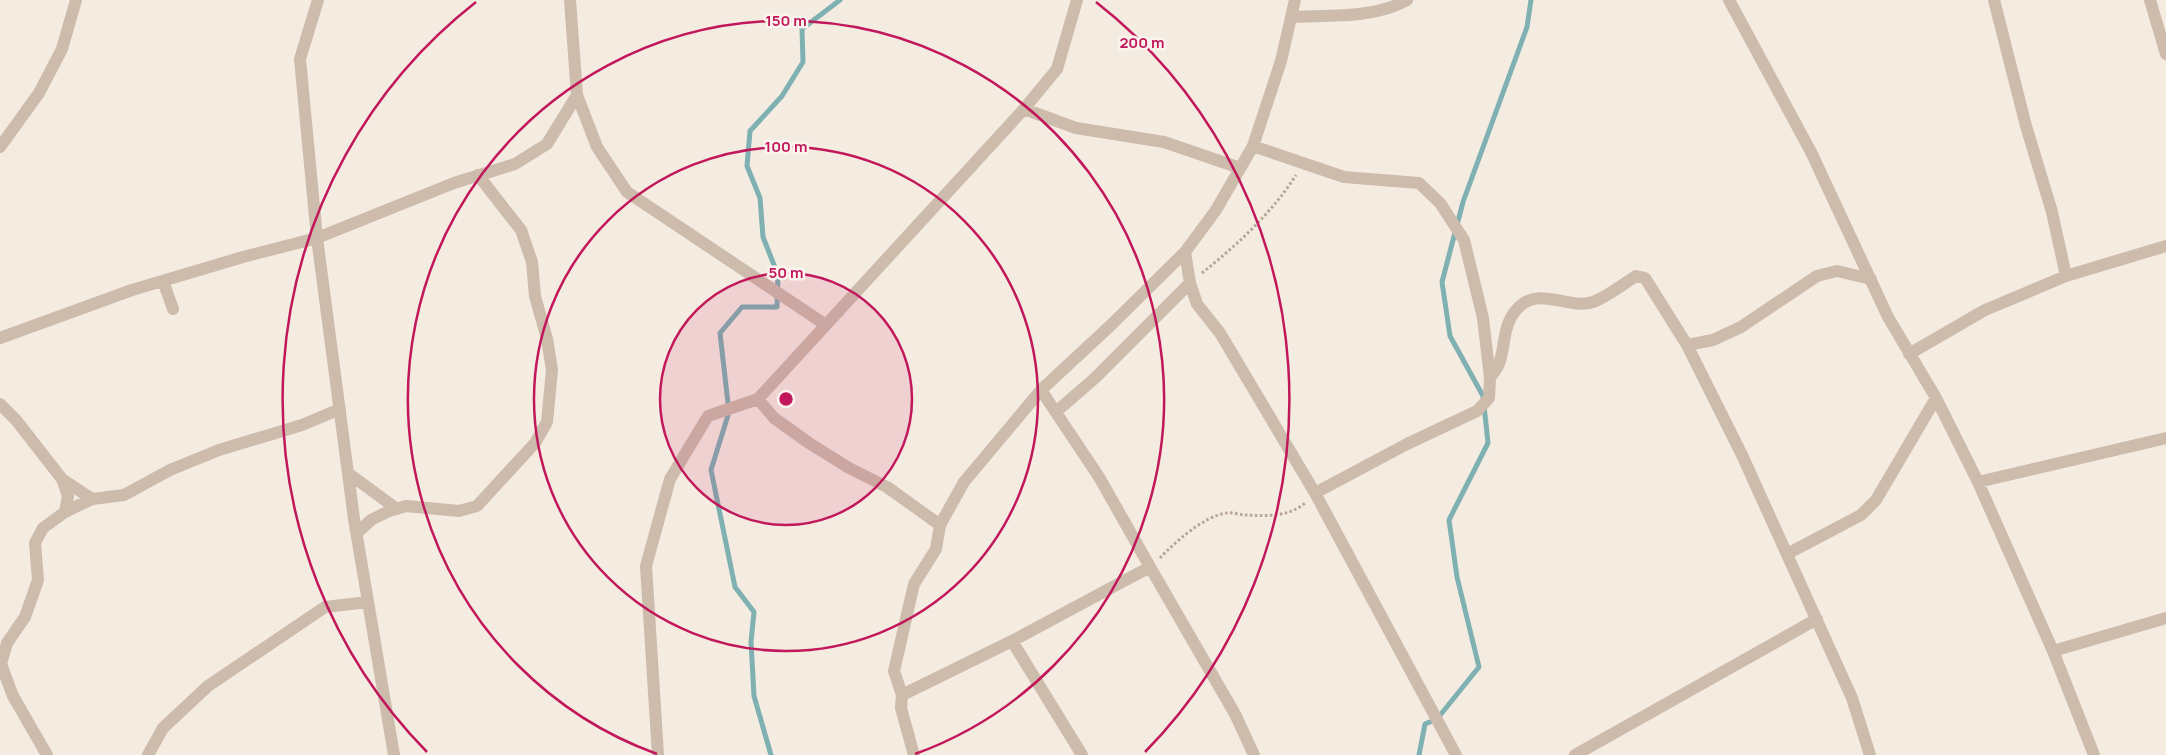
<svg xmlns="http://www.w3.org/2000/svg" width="2166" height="755" font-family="Manrope,sans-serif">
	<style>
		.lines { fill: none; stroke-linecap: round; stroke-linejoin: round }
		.stream { stroke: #7fb0b2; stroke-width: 5 }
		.path { stroke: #b9a596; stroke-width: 3; stroke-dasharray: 2.5 2.5; stroke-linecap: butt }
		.minor { stroke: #cdbbac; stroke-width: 12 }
		.ring { fill: none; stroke: #c2185b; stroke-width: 2.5 }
		.centre { fill: #c2185b; stroke: #fbf5ee; stroke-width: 2.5 }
		.ring-label { font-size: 15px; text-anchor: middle; font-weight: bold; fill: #c2185b; stroke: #fbf5ee; stroke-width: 5; stroke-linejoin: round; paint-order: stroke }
	</style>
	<rect width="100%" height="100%" fill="#f4ebe1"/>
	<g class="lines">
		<path class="stream" d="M771,755L754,696L751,642L754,612L735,587L711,470L729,412L720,333L742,307H777L778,275L763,237L760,198L747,166L750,131L782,96L803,62L802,29L840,0
			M1419,755L1425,724L1437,719L1479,667L1457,577L1449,520L1488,443L1483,396L1450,336L1442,282L1463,202L1527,27L1531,0"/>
		<path class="path" d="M1202,273C1237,245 1271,214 1296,175
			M1160,558C1174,543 1205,515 1227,513C1233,512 1240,515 1246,515C1267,516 1289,517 1305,503"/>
		<path class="minor" d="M318,0L300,59L317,238L354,519L394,755
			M570,0L577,95L597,147L627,192L826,325
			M1729,0L1811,152L1888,317L1936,398L1978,482L2053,651L2166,618
			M1994,0L2026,126L2052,212L2066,276
			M2150,0L2166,54
			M1291,17C1329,15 1373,19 1407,0
			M1024,109L1076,128L1164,142L1240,168
			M1253,146L1344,177L1419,183L1440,203L1464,240L1483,318L1490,378L1489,398L1477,411L1407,444L1315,493
			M0,147L39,93L62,49L76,0
			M1185,252L1190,283L1197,304L1220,333L1315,493L1456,755
			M163,281L173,309
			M0,338L132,290L243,257L317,238L454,183L515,164L547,144L577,95
			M1687,345L1713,340L1741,327L1817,276L1837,271L1871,279
			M1909,354L1985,310L2066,276L2166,246
			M1490,378C1493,373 1497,369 1499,364C1506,345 1502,323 1519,307C1540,286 1569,310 1593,302C1605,298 1625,283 1636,276L1645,278L1687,345L1742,455L1852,698L1870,755
			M1041,390L1099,477L1150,567
			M758,399L774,418L809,443L849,468L887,487L940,525
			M0,404L16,420L62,479L92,499L124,495L170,470L219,450L302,425L340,409
			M1057,411L1095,378L1190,283
			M348,473L397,509
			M62,479L68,496L65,512
			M1978,482L2166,438
			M357,533L371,520L389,511L406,506L459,511L477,506L535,443L547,422L552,370L547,339L535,296L532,262L521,230L478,175
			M1787,554L1861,515L1876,500L1936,398
			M1012,641L1150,567L1235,714L1254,755
			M2053,651L2094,755
			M902,695L1012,641L1082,755
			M47,755L13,696L1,664L7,643L25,617L38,580L35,543L43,528L65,512L92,499
			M148,755L163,728L208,686L325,607L368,602
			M658,755L646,566L670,479L708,416L758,399L1024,109L1057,69L1077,0
			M914,755L901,708L902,695L894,671L914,584L936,549L940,525L964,482L1041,390L1110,326L1185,252L1216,210L1253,146L1281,61L1295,0
			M1575,755L1817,619"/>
	</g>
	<circle cx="786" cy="399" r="126" fill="#c2185b" fill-opacity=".12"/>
	<g class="ring">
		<circle cx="786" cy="399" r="126"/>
		<circle cx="786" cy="399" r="252"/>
		<path d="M657 754A378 378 0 1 1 915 754"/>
		<path d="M427 752A504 504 0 0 1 476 2M1096 2A504 504 0 0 1 1145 752"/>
	</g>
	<circle cx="786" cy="399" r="8" class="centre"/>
	<g class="ring-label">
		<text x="786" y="26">150 m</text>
		<text x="1142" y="48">200 m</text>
		<text x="786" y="152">100 m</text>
		<text x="786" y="278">50 m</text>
	</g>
</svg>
